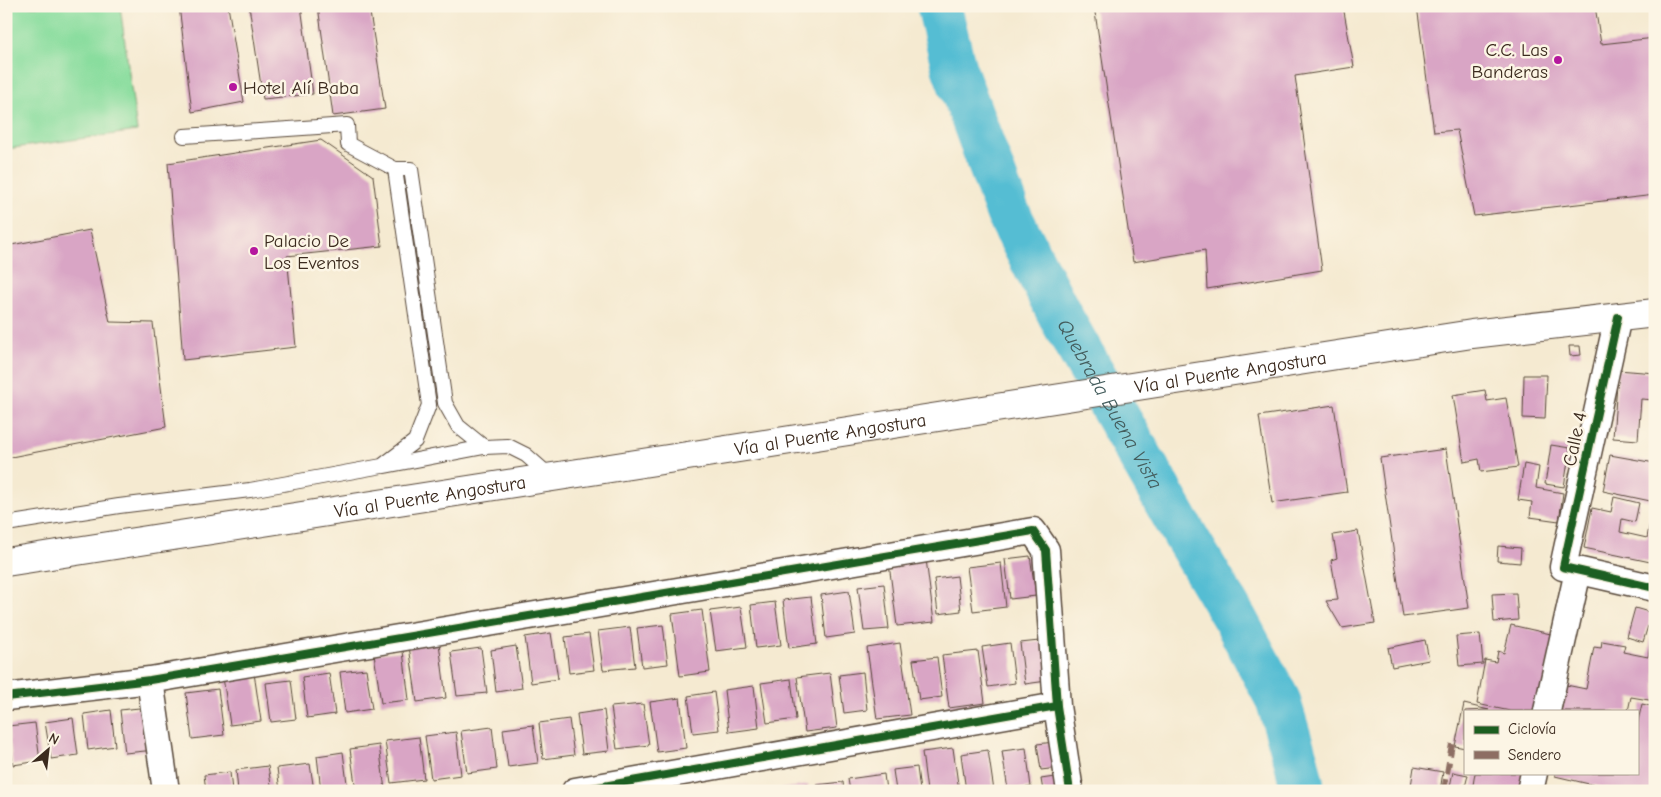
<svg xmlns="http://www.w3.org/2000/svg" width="1661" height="797" font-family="'Comic Neue',sans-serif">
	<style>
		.green { fill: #89dd9e; stroke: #62845e }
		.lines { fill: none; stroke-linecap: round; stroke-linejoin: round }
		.river { stroke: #55bdd3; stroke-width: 45 }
		.building { fill: #d9a5c5 }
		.lane-casing { stroke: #574739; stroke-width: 16 }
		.street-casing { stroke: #574739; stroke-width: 29 }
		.primary-casing { stroke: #574739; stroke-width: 30 }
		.lane { stroke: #fff; stroke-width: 14 }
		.street { stroke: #fff; stroke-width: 26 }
		.primary { stroke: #fff; stroke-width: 28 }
		.quiet { stroke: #8d6e63; stroke-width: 6; stroke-dasharray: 12 6; stroke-linecap: butt }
		.cycleway-casing { stroke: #fcf5e5; stroke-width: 11 }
		.cycleway { stroke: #1b5e20; stroke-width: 8 }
		.poi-dot { fill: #b5179e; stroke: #fcf5e5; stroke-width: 2 }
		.labels { text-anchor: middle; stroke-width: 5; stroke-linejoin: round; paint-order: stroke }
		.poi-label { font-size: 19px; fill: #3b2a1e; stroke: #fcf5e5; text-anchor: start }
		.street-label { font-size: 19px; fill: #3b2a1e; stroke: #fcf5e5 }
		.water-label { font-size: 20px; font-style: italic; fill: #445d5d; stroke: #fcf5e5 }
	</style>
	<rect width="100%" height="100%" fill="#fcf5e5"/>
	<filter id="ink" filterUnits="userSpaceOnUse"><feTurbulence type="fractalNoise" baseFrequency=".02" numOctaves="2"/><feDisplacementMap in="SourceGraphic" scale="10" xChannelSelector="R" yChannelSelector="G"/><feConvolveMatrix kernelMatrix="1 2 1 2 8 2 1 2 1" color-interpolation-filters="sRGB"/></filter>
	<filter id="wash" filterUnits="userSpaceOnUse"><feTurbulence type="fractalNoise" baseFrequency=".0096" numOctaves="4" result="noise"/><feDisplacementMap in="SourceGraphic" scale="20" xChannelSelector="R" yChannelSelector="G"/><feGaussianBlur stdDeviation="1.12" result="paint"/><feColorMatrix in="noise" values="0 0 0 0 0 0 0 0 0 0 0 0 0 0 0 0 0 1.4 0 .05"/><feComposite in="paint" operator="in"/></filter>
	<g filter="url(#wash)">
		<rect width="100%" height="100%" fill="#f5ead1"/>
		<path class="green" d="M6,6H120L137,131L6,149Z"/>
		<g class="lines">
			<path class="river" id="s1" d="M939,6L954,68L1008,213L1063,321L1186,537L1236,621L1278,700L1297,764L1303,791"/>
		</g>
		<g id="blocks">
			<path class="building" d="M179,6H228L244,102L192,112Z
				M249,6H301L313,94L263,99Z
				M318,6H369L385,109L333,116Z
				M1094,6H1343L1354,67L1295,76L1322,270L1207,289L1205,250L1133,262Z
				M1417,6H1595L1601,44L1655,38V195L1474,216L1457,130L1434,132Z
				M321,140L373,176L382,246L287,256L296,347L183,360L168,163Z
				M90,230L110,322L153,323L166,427L6,458V246Z
				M1569,346H1580L1581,355L1570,356Z
				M1618,370L1655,373V400L1641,399L1638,440L1613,438Z
				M1524,375H1547L1545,419L1523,418Z
				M1485,390L1487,401L1506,398L1518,467L1481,472L1479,459L1464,462L1453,395Z
				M1334,405L1347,492L1272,503L1259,416Z
				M1551,445L1570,448L1564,487L1545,484Z
				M1446,449L1469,608L1403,617L1380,458Z
				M1610,455L1655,463V502L1603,491Z
				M1524,464L1539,467L1536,488L1563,493L1559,521L1530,517L1532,502L1518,500Z
				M1614,497L1639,503L1635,522L1622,519L1620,532L1647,538L1653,506H1655V563L1584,548L1592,508L1611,512Z
				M1358,531L1375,623L1342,628L1326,601L1338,600L1331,560L1337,558L1333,535Z
				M1498,546L1521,548L1520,563L1497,561Z
				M1030,556L1036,596L1010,599L1005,559Z
				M926,559L934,622L897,626L889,564Z
				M1001,563L1006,607L973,611L967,567Z
				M957,576L961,611L938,614L934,579Z
				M884,584L889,629L864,631L858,587Z
				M849,591L855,634L826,638L821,595Z
				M1516,593L1518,620L1494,622L1492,594Z
				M811,597L817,644L789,648L783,600Z
				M775,602L781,645L756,648L751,605Z
				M741,607L747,647L716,651L710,611Z
				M1635,608L1652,613L1643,642L1627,637Z
				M702,610L710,672L680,676L672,614Z
				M1654,623L1655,701L1631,697L1628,711H1561L1566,685L1586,689L1594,647L1601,648L1602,641L1625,645L1623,652L1648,657Z
				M663,625L668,664L642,667L637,628Z
				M1511,625L1555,635L1539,711H1510L1477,704L1485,660L1496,662L1498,651L1504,653Z
				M630,627L635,667L603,670L598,631Z
				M551,633L558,679L531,683L525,637Z
				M589,634L594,670L569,673L565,637Z
				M1480,634L1483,664L1459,666L1456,636Z
				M1049,640L1054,680L1025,684L1020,643Z
				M1425,640L1429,660L1392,667L1388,648Z
				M439,643L446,698L417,702L409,646Z
				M900,643L910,715L877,719L867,648Z
				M1010,643L1015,683L988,687L982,647Z
				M516,646L522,688L496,692L491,650Z
				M481,648L487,693L457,696L451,652Z
				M403,651L409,700L381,703L374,654Z
				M978,651L985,703L949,708L942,655Z
				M937,657L942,697L919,700L913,660Z
				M366,669L372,709L345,713L340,672Z
				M863,672L867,710L844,713L839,675Z
				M254,673L261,721L230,725L223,677Z
				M329,673L335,714L307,718L302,677Z
				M830,673L837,728L805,732L797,677Z
				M791,679L796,719L767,723L761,683Z
				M291,680L296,719L271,722L266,683Z
				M754,686L759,728L729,732L724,690Z
				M218,689L224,735L192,739L186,693Z
				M714,692L719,730L693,733L688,696Z
				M680,698L686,748L657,752L650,702Z
				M643,704L649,745L617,749L611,707Z
				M1464,704L1489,710L1465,711V748L1455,746Z
				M1642,704L1655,707V791H1619L1555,776V773H1637V725Z
				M149,707L155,750L125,753L120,710Z
				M111,710L115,746L88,750L84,714Z
				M604,710L609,751L582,754L577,714Z
				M73,718L78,755L51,759L45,722Z
				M569,719L574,755L543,759L539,723Z
				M35,723L40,761L13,765L8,726Z
				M533,725L538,763L508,767L503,729Z
				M492,727L497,769L467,773L461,731Z
				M456,732L461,775L431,779L425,736Z
				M419,737L424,779L391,783L385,741Z
				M1063,741L1066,767L1041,770L1037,744Z
				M379,745L385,790L356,791L350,749Z
				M953,748L959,791H927L922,752Z
				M1026,748L1031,787L1008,790L1002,751Z
				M988,750L994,791H966L961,754Z
				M343,752L348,791H321L317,756Z
				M310,764L314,791H280L277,768Z
				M268,766L272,791H238L236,770Z
				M917,767L920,791H896L893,770Z
				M1414,767L1443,772L1440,791L1411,786Z
				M230,772L232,791H206L204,775Z
				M1453,772L1468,775L1464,791H1449Z
				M1475,773H1526L1522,791H1472Z
				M884,774L886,791H850L848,779Z
				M1075,774L1077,791H1043L1041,779Z
				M843,782L844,791H817L816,785Z
				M808,785L809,791H781L780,789Z"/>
		</g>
	</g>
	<g filter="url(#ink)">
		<use href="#blocks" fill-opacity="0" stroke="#574739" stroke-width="1"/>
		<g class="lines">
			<g class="lane-casing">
				<path id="lane" d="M395,169H411L445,403L458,426L484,447
					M385,466L484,447L508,446L526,455L551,477
					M6,524L119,506L250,490L382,466L415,441L429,405L395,169L348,144L347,125L184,136"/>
			</g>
			<g class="street-casing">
				<path id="street" d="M1618,317L1563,567L1655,588
					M150,680L166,791
					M6,697L150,680L1033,531L1046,550L1057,706L1070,791
					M1547,711L1578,571
					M575,791L1057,706
					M1530,791L1534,773"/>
			</g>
			<g class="primary-casing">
				<g id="primary">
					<path id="s2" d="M6,562L1472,334L1655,313"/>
				</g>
			</g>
			<use href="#lane" class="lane"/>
			<use href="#street" class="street"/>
			<use href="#primary" class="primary"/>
			<path class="quiet" d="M1444,791L1452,744"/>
			<g class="cycleway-casing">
				<path id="cycleway" d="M1618,317L1563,567L1655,588
					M6,697L150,680L1033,531L1046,550L1057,706L1070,791
					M575,791L1057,706"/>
			</g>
			<use href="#cycleway" class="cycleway"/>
		</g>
	</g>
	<g class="poi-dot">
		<circle cx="1558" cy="60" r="5"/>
		<circle cx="233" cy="87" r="5"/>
		<circle cx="254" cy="251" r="5"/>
	</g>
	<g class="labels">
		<g class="poi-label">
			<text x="1548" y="56" text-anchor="end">C.C. Las<tspan x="1548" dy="22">Banderas</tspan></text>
			<text x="243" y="94">Hotel Alí Baba</text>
			<text x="264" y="247">Palacio De<tspan x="264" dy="22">Los Eventos</tspan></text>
		</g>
		<g class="street-label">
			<text dy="7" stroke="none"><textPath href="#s2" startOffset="1239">Vía al Puente Angostura</textPath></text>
			<text dy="7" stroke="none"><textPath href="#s2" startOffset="834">Vía al Puente Angostura</textPath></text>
			<text transform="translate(1574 439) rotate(-78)" y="7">Calle 4</text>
			<text dy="7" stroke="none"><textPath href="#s2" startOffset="429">Vía al Puente Angostura</textPath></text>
		</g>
		<g class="water-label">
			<text dy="7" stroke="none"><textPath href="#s1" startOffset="435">Quebrada Buena Vista</textPath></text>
		</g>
	</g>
	<rect width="1661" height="797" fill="none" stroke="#fcf5e5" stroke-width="25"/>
	<rect x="1464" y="710" width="175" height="65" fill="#fcf5e5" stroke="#afa495"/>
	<rect x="1474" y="726" width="25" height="8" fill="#1b5e20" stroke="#afa495"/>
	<text x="1508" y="734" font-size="15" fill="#3b2a1e">Ciclovía</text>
	<rect x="1474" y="751" width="25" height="8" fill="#8d6e63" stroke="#afa495"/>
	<text x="1508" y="760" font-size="15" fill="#3b2a1e">Sendero</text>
	<g transform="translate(48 750) rotate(28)" stroke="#fcf5e5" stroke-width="4" paint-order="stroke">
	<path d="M0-4L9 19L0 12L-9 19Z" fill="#3b2a1e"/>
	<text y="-8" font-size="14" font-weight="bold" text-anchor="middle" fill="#3b2a1e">N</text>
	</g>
</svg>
